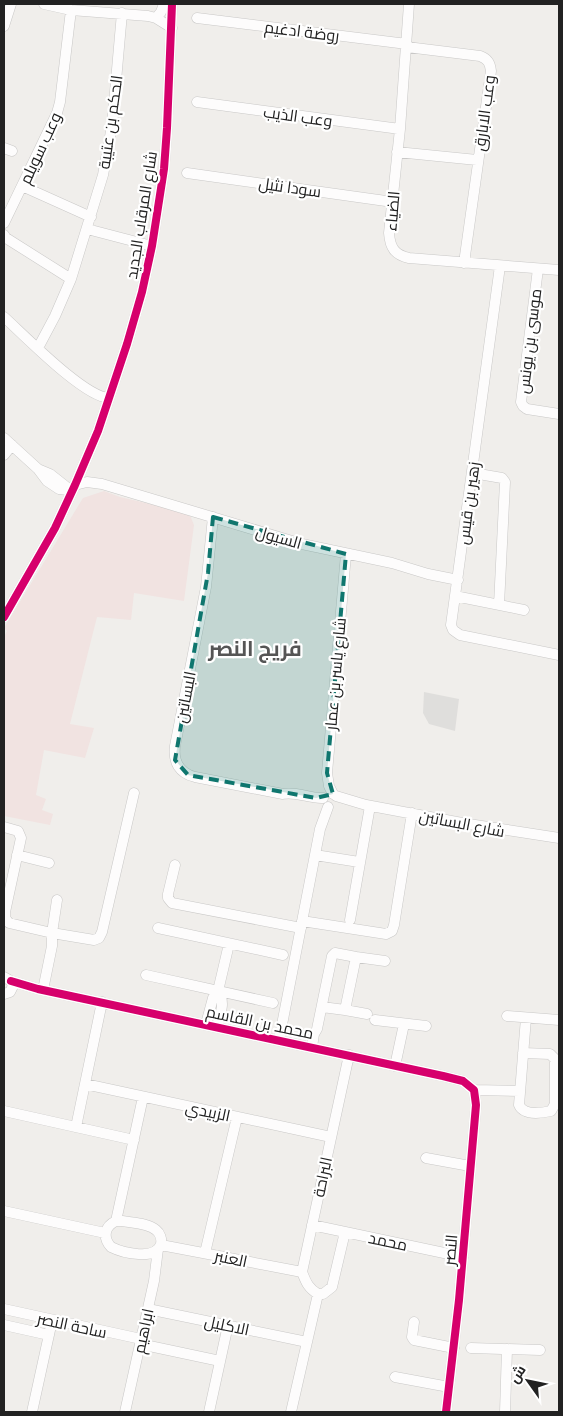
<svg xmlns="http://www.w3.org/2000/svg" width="563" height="1416" font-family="'Exo 2',Cairo,sans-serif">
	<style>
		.residential { fill: #dfdedc }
		.commercial { fill: #f1e3e1 }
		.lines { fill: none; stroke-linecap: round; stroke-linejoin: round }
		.minor-casing { stroke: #c9c8c7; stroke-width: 11 }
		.minor { stroke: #fdfcfc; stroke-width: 10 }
		.cycleway-casing { stroke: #fff; stroke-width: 11 }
		.cycleway { stroke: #d6006c; stroke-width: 8 }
		.marked { fill: #0f766e; fill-opacity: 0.2; stroke: #0f766e; stroke-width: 4; stroke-dasharray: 10 6; stroke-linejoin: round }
		.labels { text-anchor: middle; stroke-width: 4.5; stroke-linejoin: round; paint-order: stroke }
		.street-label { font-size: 16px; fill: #222; stroke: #fff }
		.district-label { font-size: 21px; font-weight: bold; fill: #555; stroke: #fff }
	</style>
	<rect width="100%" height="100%" fill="#f0eeeb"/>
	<path class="residential" d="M424,692L459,699L455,731L429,724L423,713Z"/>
	<path class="commercial" d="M104,491L120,497L189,513L194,525L184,601L134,593L131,620L97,617L70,724L94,728L85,758L44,750L36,795L46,799L42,810L53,814L50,825L4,816V637L7,631L4,628L83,498Z"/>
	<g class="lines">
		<g class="minor-casing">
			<path id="minor" d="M44,4L71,10L148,16L156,18L172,28
				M409,4L400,129L389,233C390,248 395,255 409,258L559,270
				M156,18L161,12L164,4
				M197,18L407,44
				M4,26L11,4
				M407,47L480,56C488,59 490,63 491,71L464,263
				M197,102L400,129
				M4,148L12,151
				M397,152L477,160
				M187,173L393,202
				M22,186L91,217
				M4,223L57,113L60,102L71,10
				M87,229L152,246
				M4,235L6,238L71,279
				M500,266L451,625L453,630L460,635L559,655
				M538,269L521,402L523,406L527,409L559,414
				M4,317C24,335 84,397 109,398
				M38,348L55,316L71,279L103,175L112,126L122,13
				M4,438L38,469L47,481L59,489L68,490
				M4,455L12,445
				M38,469L50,474L69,489
				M473,473L502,478L505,482L499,605
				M75,485L87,482L102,484L302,544L392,563L428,574L458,580
				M213,517L206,587L175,746C173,762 179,773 195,777L283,794C296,791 310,799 323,798
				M455,596L524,610
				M4,617L55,528L75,485L98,431L127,344L142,292L152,246L164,169L167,128L172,4
				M333,794L329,786L327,773L346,554
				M336,796L366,805L462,823L559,838
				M4,827L18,831L21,838L5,912V918L9,923L52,933L94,940L99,938L102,932L134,793
				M17,855L49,863
				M315,855L359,862
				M175,865L168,894V898L172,903L301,928
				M350,920L370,806
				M302,921L386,934L392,931L394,925L412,813
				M158,928L283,955
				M356,957L385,961
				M146,975L273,1003
				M4,977L11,981L13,986L10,992L4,994
				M11,981L38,989L443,1076L463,1081L474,1090L476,1105L459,1300L446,1412
				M43,990L52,946V933L57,900
				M345,1010L367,1014
				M507,1016L559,1020
				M375,1020L426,1026
				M206,1024L213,998L218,991L229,944
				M217,1027C220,1016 226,1001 218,991
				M279,1040L320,829L328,807
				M312,1047L314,1034L317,1029L332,956L335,953L356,957L345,1010L322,1007
				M523,1053L550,1054L555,1059V1104L551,1111C542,1113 524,1116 519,1105L526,1018
				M395,1066L404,1024
				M85,1084L331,1137
				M474,1090L520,1091
				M4,1111L134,1140
				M76,1127L102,1002
				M426,1158L470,1166
				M4,1211L105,1233
				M116,1221H122C132,1223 148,1223 156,1230C160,1233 162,1239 161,1244C156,1261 123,1253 111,1247C102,1237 105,1226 116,1221Z
				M116,1221L143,1097
				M312,1225L463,1257
				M345,1232L332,1287L323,1294H318C308,1288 306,1282 302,1272L349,1055
				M161,1245L302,1272
				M205,1253L237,1117
				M4,1309L141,1339
				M148,1309L307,1342
				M414,1322L412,1337L414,1340L454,1348
				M4,1325L49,1335
				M140,1344L220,1361
				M471,1348L540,1350
				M395,1377L449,1387
				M32,1412L52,1321
				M125,1412L154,1281L158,1249
				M209,1412L228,1325
				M291,1412L318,1294
				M505,1412L507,1349"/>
		</g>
		<use href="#minor" class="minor"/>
		<g class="cycleway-casing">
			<path id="cycleway" d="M4,617L55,528L75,485L98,431L127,344L142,292L152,246L164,169L167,128L172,4
				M11,981L38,989L443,1076L463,1081L474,1090L476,1105L459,1300L446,1412"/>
		</g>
		<use href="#cycleway" class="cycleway"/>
	</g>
	<path class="marked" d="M213,517L346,554L327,773L333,794L316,798L188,775L175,760L208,573Z"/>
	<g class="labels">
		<g class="street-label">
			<text transform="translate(302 31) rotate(7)" y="6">روضة ادغيم</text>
			<text transform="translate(484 113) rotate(-82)" y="6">وعب الابارق</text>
			<text transform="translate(298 116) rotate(8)" y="6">وعب الذيب</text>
			<text transform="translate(110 122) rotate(-82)" y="6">الحكم بن عتيبة</text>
			<text transform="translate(40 148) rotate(-65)" y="6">وعب سويلم</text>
			<text transform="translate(290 187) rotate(8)" y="6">سودا نثيل</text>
			<text transform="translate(392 211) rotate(-85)" y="6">الضياء</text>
			<text transform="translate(141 215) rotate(-81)" y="6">شارع المرقاب الجديد</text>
			<text transform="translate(529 341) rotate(-83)" y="6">موسى بن يونس</text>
			<text transform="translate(468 503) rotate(-82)" y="6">زهير بن قيس</text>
			<text transform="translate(279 537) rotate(16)" y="6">السيول</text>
			<text transform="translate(335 674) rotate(-85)" y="6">شارع ياسر بن عمار</text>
			<text transform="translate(185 697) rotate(-79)" y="6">البساتين</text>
			<text transform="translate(462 823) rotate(11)" y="6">شارع البساتين</text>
			<text transform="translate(260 1022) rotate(12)" y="6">محمد بن القاسم</text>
			<text transform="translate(208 1111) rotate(12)" y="6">الزبيدي</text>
			<text transform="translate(322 1177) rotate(-78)" y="6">البراحة</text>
			<text transform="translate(388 1241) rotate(12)" y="6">محمد</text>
			<text transform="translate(450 1250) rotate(-85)" y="6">النصر</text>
			<text transform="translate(231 1258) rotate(12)" y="6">العنبر</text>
			<text transform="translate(72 1325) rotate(12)" y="6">ساحة النصر</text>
			<text transform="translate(227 1325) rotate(12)" y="6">الاكليل</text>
			<text transform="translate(143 1331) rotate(-78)" y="6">ابراهيم</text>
		</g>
		<g class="district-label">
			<text x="255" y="656">فريج النصر</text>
		</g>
	</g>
	<rect width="563" height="1416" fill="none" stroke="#222222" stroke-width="10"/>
	<g transform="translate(528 1381) rotate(303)" stroke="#ffffff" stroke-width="4" paint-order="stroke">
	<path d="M0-4L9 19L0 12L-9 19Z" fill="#222222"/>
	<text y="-8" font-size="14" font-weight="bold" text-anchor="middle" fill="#222222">ش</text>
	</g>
</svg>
